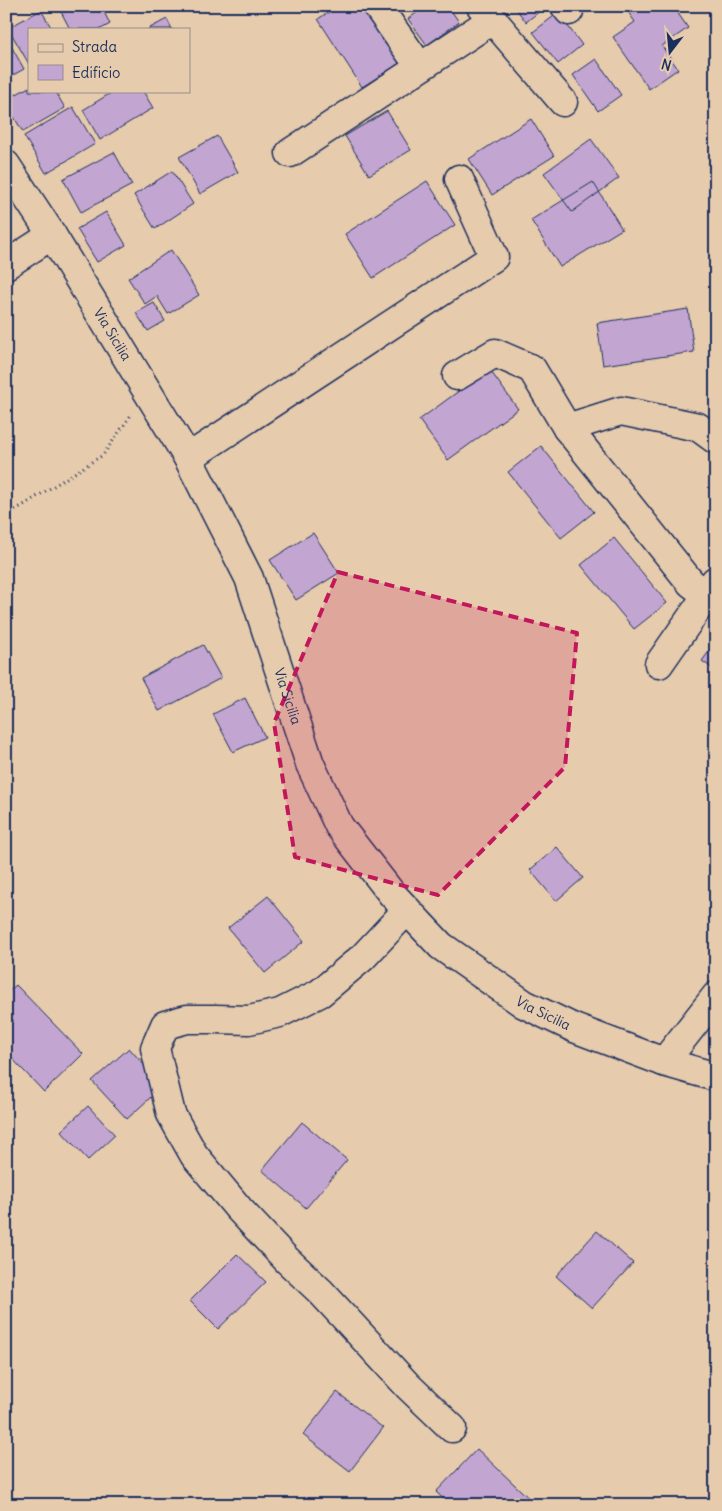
<svg xmlns="http://www.w3.org/2000/svg" width="722" height="1511" font-family="Delius,sans-serif">
	<style>
		.building { fill: #c3a5d1; stroke: #1b2f5e }
		.lines { fill: none; stroke-linecap: round; stroke-linejoin: round }
		.minor-casing { stroke: #1b2f5e; stroke-width: 31 }
		.path { stroke: #1b2f5e; stroke-width: 3; stroke-dasharray: 1 4; stroke-linecap: butt }
		.minor { stroke: #e6cbad; stroke-width: 28 }
		.marked { fill: #c2185b; fill-opacity: 0.2; stroke: #c2185b; stroke-width: 4; stroke-dasharray: 10 6; stroke-linejoin: round }
		.labels { text-anchor: middle; stroke-width: 4.5; stroke-linejoin: round; paint-order: stroke }
		.street-label { font-size: 14px; fill: #1b2f5e; stroke: #e6cbad }
	</style>
	<rect width="100%" height="100%" fill="#e6cbad"/>
	<filter id="ink" filterUnits="userSpaceOnUse"><feTurbulence type="fractalNoise" baseFrequency=".02" numOctaves="2"/><feDisplacementMap in="SourceGraphic" scale="10" xChannelSelector="R" yChannelSelector="G"/><feConvolveMatrix kernelMatrix="1 2 1 2 8 2 1 2 1" color-interpolation-filters="sRGB"/></filter>
	<g filter="url(#ink)">
		<path class="building" d="M58,6H101L110,24L101,29H70Z
			M338,6H363L400,63L362,87L318,19Z
			M426,6H448L459,22L427,45L408,19Z
			M514,6H546L526,22Z
			M624,6H673L688,28L662,46L678,69L649,89L613,37L635,22Z
			M41,10L52,29H29V64L8,28Z
			M558,13L582,45L558,64L533,32Z
			M167,19L172,29H148Z
			M6,37L24,69L6,79Z
			M596,59L621,95L598,111L573,75Z
			M29,87V91H55L65,108L23,132L6,104V100Z
			M114,91H143L153,108L100,140L83,110Z
			M73,107L95,144L46,173L24,136Z
			M387,111L411,150L369,175L345,136Z
			M531,119L554,156L492,195L469,159Z
			M217,136L238,172L200,194L179,157Z
			M591,139L619,178L572,212L544,173Z
			M114,152L132,185L81,212L63,179Z
			M172,171L193,204L155,229L134,195Z
			M427,181L455,225L373,278L345,234Z
			M593,182L622,229L560,267L531,220Z
			M106,212L126,245L97,262L77,229Z
			M171,250L199,295L168,314L157,296L145,304L128,278Z
			M154,303L165,321L148,331L136,313Z
			M688,309L694,352L603,365L597,323Z
			M489,369L518,409L448,460L419,420Z
			M541,446L594,512L561,538L508,472Z
			M313,533L339,573L296,600L270,560Z
			M614,538L667,603L634,629L581,565Z
			M716,642V671L702,661Z
			M203,645L221,678L159,711L141,678Z
			M245,698L265,737L233,752L213,714Z
			M557,847L583,878L556,901L530,870Z
			M268,896L304,941L265,973L228,928Z
			M16,985L83,1054L44,1092L6,1052V994Z
			M129,1048L163,1086L127,1119L92,1081Z
			M88,1106L115,1135L88,1160L61,1131Z
			M302,1122L347,1160L306,1208L262,1170Z
			M597,1231L633,1263L592,1308L556,1276Z
			M237,1254L266,1282L218,1329L190,1301Z
			M337,1392L383,1428L350,1471L303,1435Z
			M477,1449L536,1505H450L436,1492Z"/>
		<g class="lines">
			<g class="minor-casing">
				<g id="minor">
					<path d="M377,6L420,67"/>
					<path d="M481,6L563,102"/>
					<path d="M565,6L569,11"/>
					<path d="M290,153L492,20"/>
					<path id="s1" d="M6,165L52,235L188,458L249,578L310,764L339,826L392,894L441,946L524,1004L574,1028L664,1062L716,1077"/>
					<path d="M6,265L52,235"/>
					<path d="M457,376L495,353L532,369L567,428L691,583L707,595"/>
					<path d="M567,428L621,411L698,427L716,440"/>
					<path d="M188,458L494,257L459,179"/>
					<path d="M659,664L707,595L715,581"/>
					<path d="M407,910L363,957L320,993L280,1013L249,1020L216,1019H187L165,1025L155,1048L171,1114L194,1155L239,1209L287,1260L321,1292L408,1386L452,1428"/>
					<path d="M664,1062L716,996"/>
				</g>
			</g>
			<path class="path" d="M6,514L22,506L103,455L131,415"/>
			<use href="#minor" class="minor"/>
		</g>
	</g>
	<path class="marked" d="M338,572L577,633L565,767L438,895L295,857L274,723Z"/>
	<g class="labels">
		<g class="street-label">
			<text dy="5" stroke="none"><textPath href="#s1" startOffset="200">Via Sicilia</textPath></text>
			<text dy="5" stroke="none"><textPath href="#s1" startOffset="604">Via Sicilia</textPath></text>
			<text dy="5" stroke="none"><textPath href="#s1" startOffset="1024">Via Sicilia</textPath></text>
		</g>
	</g>
	<rect width="722" height="1511" fill="none" stroke="#e6cbad" stroke-width="25"/>
	<rect x="12" y="12" width="697" height="1486" fill="none" stroke="#1b2f5e" stroke-width="2" filter="url(#ink)"/>
	<rect x="28" y="28" width="162" height="65" fill="#e6cbad" stroke="#958d8d"/>
	<rect x="38" y="44" width="25" height="8" fill="#e6cbad" stroke="#958d8d"/>
	<text x="72" y="52" font-size="15" fill="#1b2f5e">Strada</text>
	<rect x="38" y="65" width="25" height="15" fill="#c3a5d1" stroke="#958d8d"/>
	<text x="72" y="78" font-size="15" fill="#1b2f5e">Edificio</text>
	<g transform="translate(670 52) rotate(196)" stroke="#e6cbad" stroke-width="4" paint-order="stroke">
	<path d="M0-4L9 19L0 12L-9 19Z" fill="#1b2f5e"/>
	<text y="-8" font-size="14" font-weight="bold" text-anchor="middle" fill="#1b2f5e">N</text>
	</g>
</svg>
